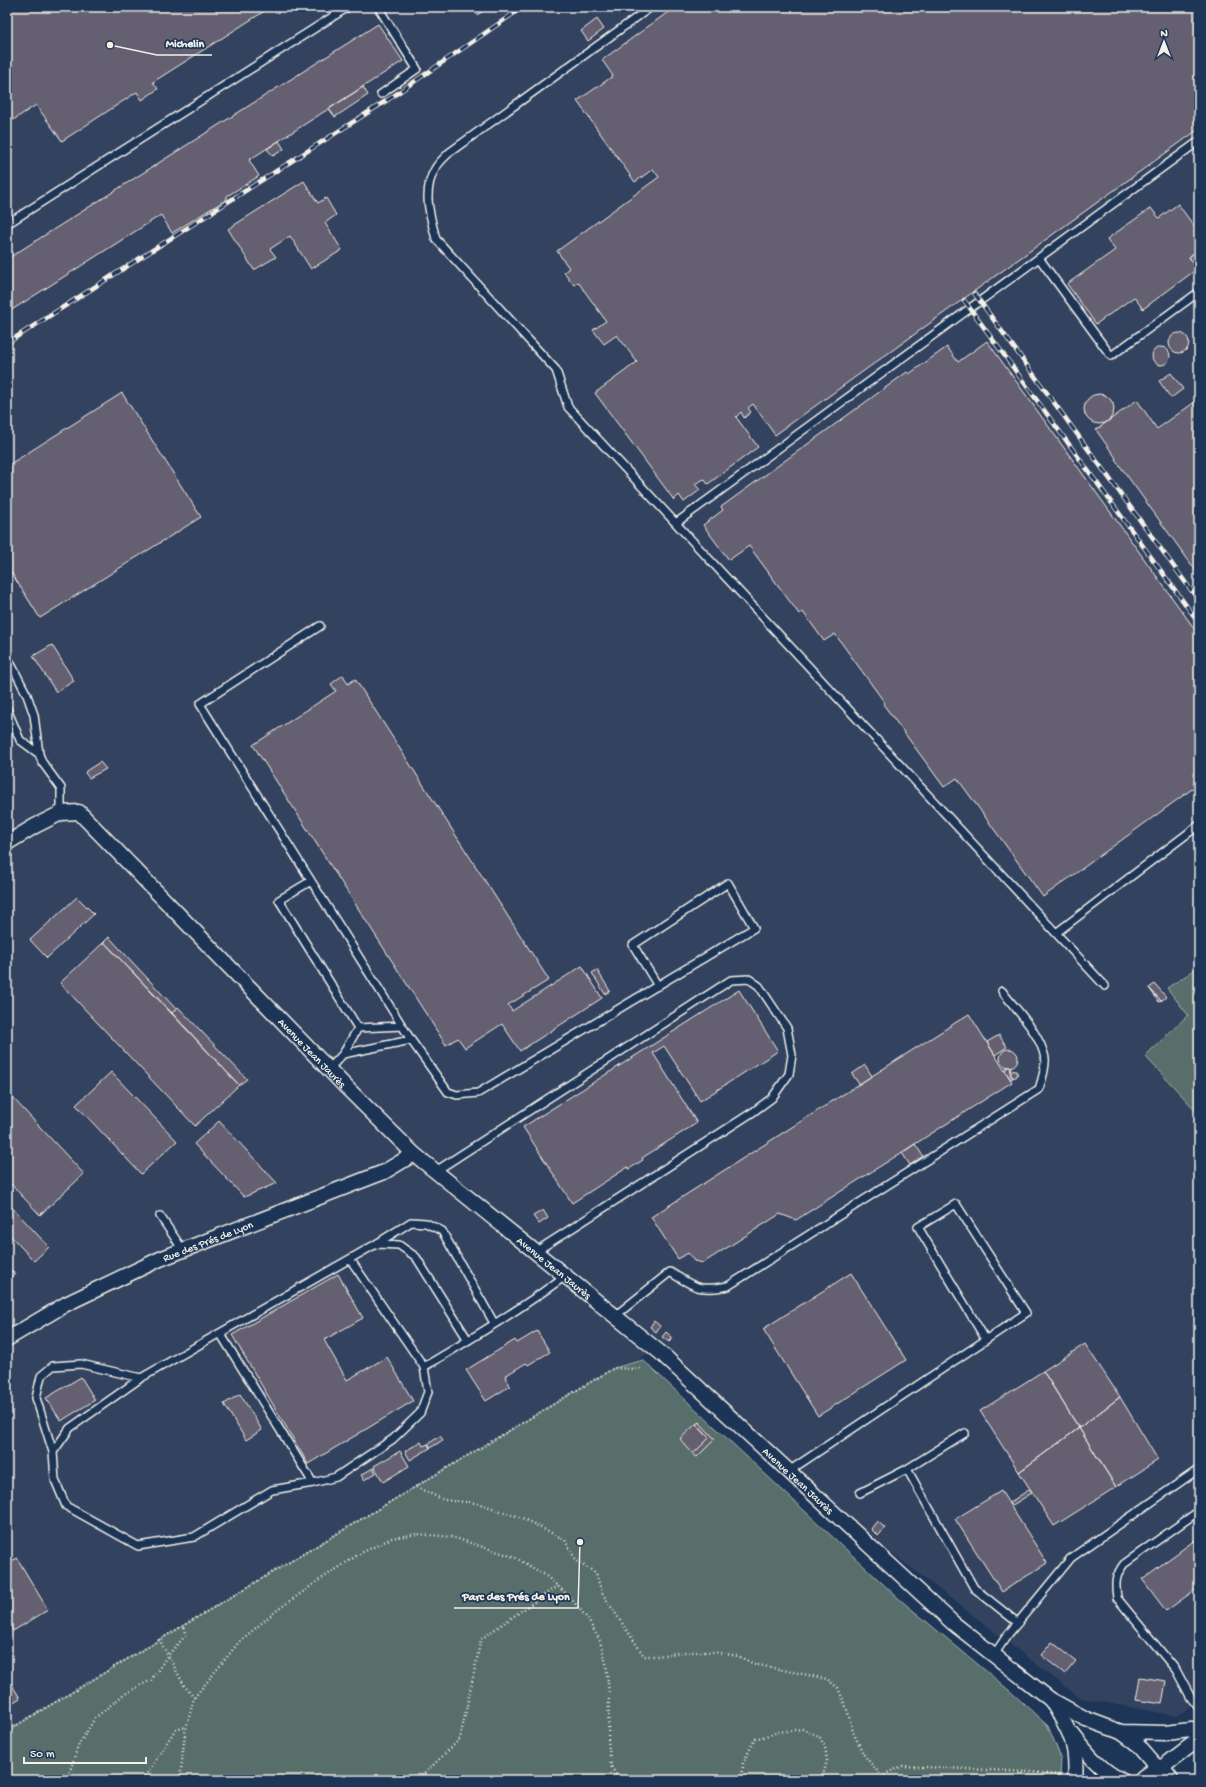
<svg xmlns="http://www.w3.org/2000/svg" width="1206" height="1787" font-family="'Gochi Hand',sans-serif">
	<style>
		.built { fill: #33425f }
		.green { fill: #586e6a; stroke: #a6b0a9 }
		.building { fill: #656071; stroke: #f4f1e8 }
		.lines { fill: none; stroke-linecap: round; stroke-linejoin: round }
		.lane-casing { stroke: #f4f1e8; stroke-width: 10 }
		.street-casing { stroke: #f4f1e8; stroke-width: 17 }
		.secondary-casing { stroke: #f4f1e8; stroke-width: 24 }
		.path { stroke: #f4f1e8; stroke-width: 2.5; stroke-dasharray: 1 3; stroke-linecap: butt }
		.lane { stroke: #1d3557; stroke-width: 7 }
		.street { stroke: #1d3557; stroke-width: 14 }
		.secondary { stroke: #1d3557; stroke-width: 21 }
		.rail-casing { stroke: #f4f1e8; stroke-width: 4.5 }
		.rail { stroke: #1d3557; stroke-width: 3; stroke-dasharray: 9; stroke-linecap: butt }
		.labels { text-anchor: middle; stroke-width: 3.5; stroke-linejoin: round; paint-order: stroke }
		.street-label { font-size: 11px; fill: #f4f1e8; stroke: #1d3557 }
		.leader { fill: none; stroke: #f4f1e8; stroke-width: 1.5 }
		.callout-dot { fill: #f4f1e8; stroke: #1d3557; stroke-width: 1.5 }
		.callout-label { font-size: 12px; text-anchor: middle; font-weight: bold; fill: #f4f1e8; stroke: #1d3557; stroke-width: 3.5; stroke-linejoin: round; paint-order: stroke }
	</style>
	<rect width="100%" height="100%" fill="#1d3557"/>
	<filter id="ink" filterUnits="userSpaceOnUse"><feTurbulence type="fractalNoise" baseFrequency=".025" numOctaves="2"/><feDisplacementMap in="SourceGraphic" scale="8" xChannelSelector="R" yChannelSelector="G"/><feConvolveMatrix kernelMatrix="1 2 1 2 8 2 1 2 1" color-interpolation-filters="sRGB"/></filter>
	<g filter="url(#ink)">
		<path class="built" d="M7,7H1199V967L1168,988L1199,1027V1701L1177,1716L1080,1698L867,1534L654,1350L7,1734Z"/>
		<path class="green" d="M1199,967V1114L1145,1056L1188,1015L1167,988Z
			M643,1360L897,1597L1010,1691L1048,1726L1061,1758L1060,1780H7V1731L614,1368Z"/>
		<path class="building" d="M7,7H271L153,82L158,89L142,100L137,92L62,141L36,105L7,124Z
			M472,7H490L477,15Z
			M626,7H635L629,11Z
			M675,7H1199V129L775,435L753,404L748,408L751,412L744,418L741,412L736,417L758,447L708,484L704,479L695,484L700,490L684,502L679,495L674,500L595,393L637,362L617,335L604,344L593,330L606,321L578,282L574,285L564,272L569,268L557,251L659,177L653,169L635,182L577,101L613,76L602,60Z
			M597,19L604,29L588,41L581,31Z
			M378,24L403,61L249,160L259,176L227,196V199L172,233L161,215L7,313V259Z
			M363,87L368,95L335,117L329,109Z
			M279,141L284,149L273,156L267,149Z
			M304,181L318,203L326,198L336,215L325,223L342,250L311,269L290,236L270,249L276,257L254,270L228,229Z
			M1178,204L1199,233V249L1189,257L1197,269L1143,309L1134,297L1096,324L1067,284L1115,250L1107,239L1151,208L1159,218Z
			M1196,251L1199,255V260L1194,264L1189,257Z
			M1169 343a10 10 0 1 1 20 0a10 10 0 1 1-20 0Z
			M987,341L1199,635V784L1043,897L957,778L944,787L883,704L885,703L835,634L824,641L803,612L799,614L749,546L729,560L703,525L723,510L721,507L907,372L909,374L947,347L958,362Z
			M1152 356a9 9 0 1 1 18 0a9 9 0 1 1-18 0Z
			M1171,373L1183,389L1171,398L1159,381Z
			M122,393L201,517L40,618L7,566V466Z
			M1084 409a15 15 0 1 1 30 0a15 15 0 1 1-30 0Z
			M1199,399V575L1115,459L1116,458L1096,430L1137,400L1157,429Z
			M52,645L74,681L56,692L33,656Z
			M343,675L348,684L355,679L549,980L508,1005L512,1011L582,966L602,998L520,1051L502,1024L465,1048L458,1038L446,1045L253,745L336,691L331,684Z
			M100,762L106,769L89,778L85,773L86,771Z
			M77,897L94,914L47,958L30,940Z
			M109,937L176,1009L172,1013L104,942Z
			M104,942L239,1085L195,1126L60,983Z
			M597,970L610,991L605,994L592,973Z
			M1155,984L1166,997L1161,1001L1149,988Z
			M1149,988L1161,1001L1159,1002Z
			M739,990L778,1051L700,1101L664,1046L653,1053L697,1123L642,1158L643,1160L629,1169L628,1167L572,1203L523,1127Z
			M178,1007L247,1079L239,1085L172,1013Z
			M969,1014L1012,1082L796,1220L780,1214L703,1263L694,1261L688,1253L678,1259L651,1217Z
			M999,1035L1007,1047L995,1055L987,1042Z
			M1000 1058a9 9 0 1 1 18 0a9 9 0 1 1-18 0Z
			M865,1065L872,1076L859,1084L852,1074Z
			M1007,1067H1011L1010,1073L1013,1078L1011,1079L1005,1071Z
			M1010.5 1074a3.5 3.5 0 1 1 7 0a3.5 3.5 0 1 1-7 0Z
			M111,1072L177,1141L141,1174L76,1105Z
			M10,1095L84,1174L40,1215L7,1180V1098Z
			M219,1121L277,1183L244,1197L194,1144Z
			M915,1144L923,1156L910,1165L902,1153Z
			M7,1202L49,1247L34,1261L7,1232Z
			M543,1210L548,1218L539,1224L533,1216Z
			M7,1266L15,1274L7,1281Z
			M851,1273L906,1360L818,1416L763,1329Z
			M338,1274L363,1318L324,1340L347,1380L387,1357L413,1401L308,1464L232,1335Z
			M654,1321L660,1326L656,1332L650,1327Z
			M537,1331L550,1352L528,1365L526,1363L505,1376L510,1386L486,1401L466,1370L515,1340L517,1343Z
			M666,1332L673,1338L669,1342L662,1337Z
			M1085,1344L1120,1397L1079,1428L1043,1371Z
			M1043,1371L1079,1428L1019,1472L980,1411Z
			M81,1377L95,1400L61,1421L46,1398Z
			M240,1394L262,1430L246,1440L224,1404Z
			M1120,1397L1158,1460L1116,1487L1079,1428Z
			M699,1422L715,1439L697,1457L693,1454L709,1438L696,1424Z
			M696,1424L709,1438L693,1454L680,1439Z
			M1079,1428L1116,1487L1054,1526L1019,1472Z
			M440,1436L443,1440L430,1448L428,1444Z
			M421,1442L423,1446L428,1444L430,1448L410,1460L405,1451Z
			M400,1451L409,1466L383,1482L374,1466Z
			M373,1468L376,1473L364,1480L361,1475Z
			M1030,1489L1032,1493L1011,1506L1009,1503Z
			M1001,1491L1047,1563L1002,1592L955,1519Z
			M877,1521L885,1528L878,1536L871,1529Z
			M1199,1537V1587L1166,1611L1142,1579Z
			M17,1558L48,1610L13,1631L7,1620V1564Z
			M1052,1642L1076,1661L1065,1674L1041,1655Z
			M7,1677L20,1698L7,1706Z
			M1140,1677L1166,1681L1162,1704L1136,1700Z"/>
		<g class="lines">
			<g class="lane-casing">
				<path id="lane" d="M378,7L417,69L381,94
					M651,7L450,152C445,157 438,163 435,169C422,191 430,216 436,239L556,370L568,407L1105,986
					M7,224L348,7
					M1039,258L1111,356L1199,292
					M676,523L1199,141
					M320,626L200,704L411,1040L448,1092L457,1095L478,1093L754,928L728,883L633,945L658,986
					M7,656L27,695L34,715L39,754
					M7,709L20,740L39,754L42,762L61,788V813
					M311,881L279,900L358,1028L402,1026
					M1056,933L1199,825
					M358,1028L343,1054L411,1040
					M329,1069L343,1054
					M436,1171L731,980L749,979L759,986L787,1028L792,1055L789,1074L772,1098L753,1112L535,1252
					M160,1216L183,1250
					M376,1244L411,1222L426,1223L442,1231L494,1323
					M350,1259L424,1367
					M615,1316L670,1272C694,1287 699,1292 728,1286L1039,1089C1042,1080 1046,1068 1045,1058C1040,1033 1017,1011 1002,991
					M220,1333L313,1483
					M468,1340L416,1257L399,1245L376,1244L141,1378L70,1428L53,1452L55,1480L66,1506L138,1546L194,1537L272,1490L313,1483L336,1477L393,1439L420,1413L428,1392L424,1367C472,1338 521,1309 565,1276
					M965,1433L907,1469L974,1588L1018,1623
					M53,1452L36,1398L41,1376L53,1366L81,1364L141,1378
					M789,1471L1026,1313L956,1204L918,1227L986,1340
					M860,1493L907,1469
					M1199,1511L1124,1564C1115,1576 1115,1583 1117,1598L1176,1670L1191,1698L1199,1708
					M994,1655L1006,1637L1071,1558L1199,1469"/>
			</g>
			<g class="street-casing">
				<g id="street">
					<path id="s1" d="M7,843L35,826L61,813L79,812L347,1088L414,1154L662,1354L953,1623L1051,1700L1086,1719L1121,1732L1165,1733L1199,1729"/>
					<path id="s2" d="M7,1339L66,1304L160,1259L384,1172L414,1154"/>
					<path d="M1051,1700C1069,1730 1078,1743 1075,1780"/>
					<path d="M1121,1732L1135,1742L1159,1770L1199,1739"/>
					<path d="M1073,1735C1086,1752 1101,1771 1121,1780"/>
				</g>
			</g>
			<g class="secondary-casing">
				<path id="secondary" d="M1145,1780L1159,1770L1167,1780"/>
			</g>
			<path class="path" d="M416,1487L444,1500L477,1503L522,1518L565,1540L576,1561L596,1573L602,1593L644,1656H658L683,1652H714L738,1656L754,1664L827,1679L838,1688L847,1709L853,1732L864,1755L882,1777
				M159,1639L184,1685L194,1698
				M7,1731L614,1368L640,1369
				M67,1780L78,1746L95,1718L123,1695L151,1680L168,1655L185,1636L184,1624
				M143,1780L175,1730L186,1727
				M180,1780L185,1733L194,1698L239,1642L276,1611L318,1581L361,1553L392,1538L417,1534L452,1537L514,1557L545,1575L569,1596L587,1618L600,1641L606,1663L609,1693L608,1740L611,1766L619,1780
				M421,1780V1777L460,1739L481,1639L557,1586
				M742,1780L743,1763L755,1739L779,1732L802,1729L819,1736L825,1747L827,1760L822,1780
				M878,1780L889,1772L903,1766L1031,1772L1060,1775"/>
			<use href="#lane" class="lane"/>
			<use href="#street" class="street"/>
			<use href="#secondary" class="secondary"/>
			<g class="rail-casing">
				<path id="rail" d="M974,293L1199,601
					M964,300L1199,623
					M7,343L389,99L523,7"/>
			</g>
			<use href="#rail" class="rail"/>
		</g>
	</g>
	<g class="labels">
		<g class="street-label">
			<text dy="4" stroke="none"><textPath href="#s1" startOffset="415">Avenue Jean Jaurès</textPath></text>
			<text dy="4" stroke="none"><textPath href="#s2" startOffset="224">Rue des Prés de Lyon</textPath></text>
			<text dy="4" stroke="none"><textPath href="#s1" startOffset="739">Avenue Jean Jaurès</textPath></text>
			<text dy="4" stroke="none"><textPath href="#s1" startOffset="1063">Avenue Jean Jaurès</textPath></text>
		</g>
	</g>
	<path class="leader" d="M110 45L157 55H212M580 1542L578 1608H454"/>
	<g class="callout-dot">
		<circle cx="110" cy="45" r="4"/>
		<circle cx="580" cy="1542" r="4"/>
	</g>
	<g class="callout-label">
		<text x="185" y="47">Michelin</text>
		<text x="516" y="1600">Parc des Prés de Lyon</text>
	</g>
	<rect width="1206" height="1787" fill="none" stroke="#1d3557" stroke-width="24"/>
	<rect x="12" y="12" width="1182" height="1763" fill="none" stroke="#f4f1e8" stroke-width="1.5" filter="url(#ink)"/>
	<g transform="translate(1164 42)" stroke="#1d3557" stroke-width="3" paint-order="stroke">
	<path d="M0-3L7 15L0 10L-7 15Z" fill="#f4f1e8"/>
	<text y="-6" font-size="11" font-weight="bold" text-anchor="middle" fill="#f4f1e8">N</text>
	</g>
	<path d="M24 1757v6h122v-6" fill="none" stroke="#f4f1e8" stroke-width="2"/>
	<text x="30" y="1757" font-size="12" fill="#f4f1e8" stroke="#1d3557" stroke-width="3" paint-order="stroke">50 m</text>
</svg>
